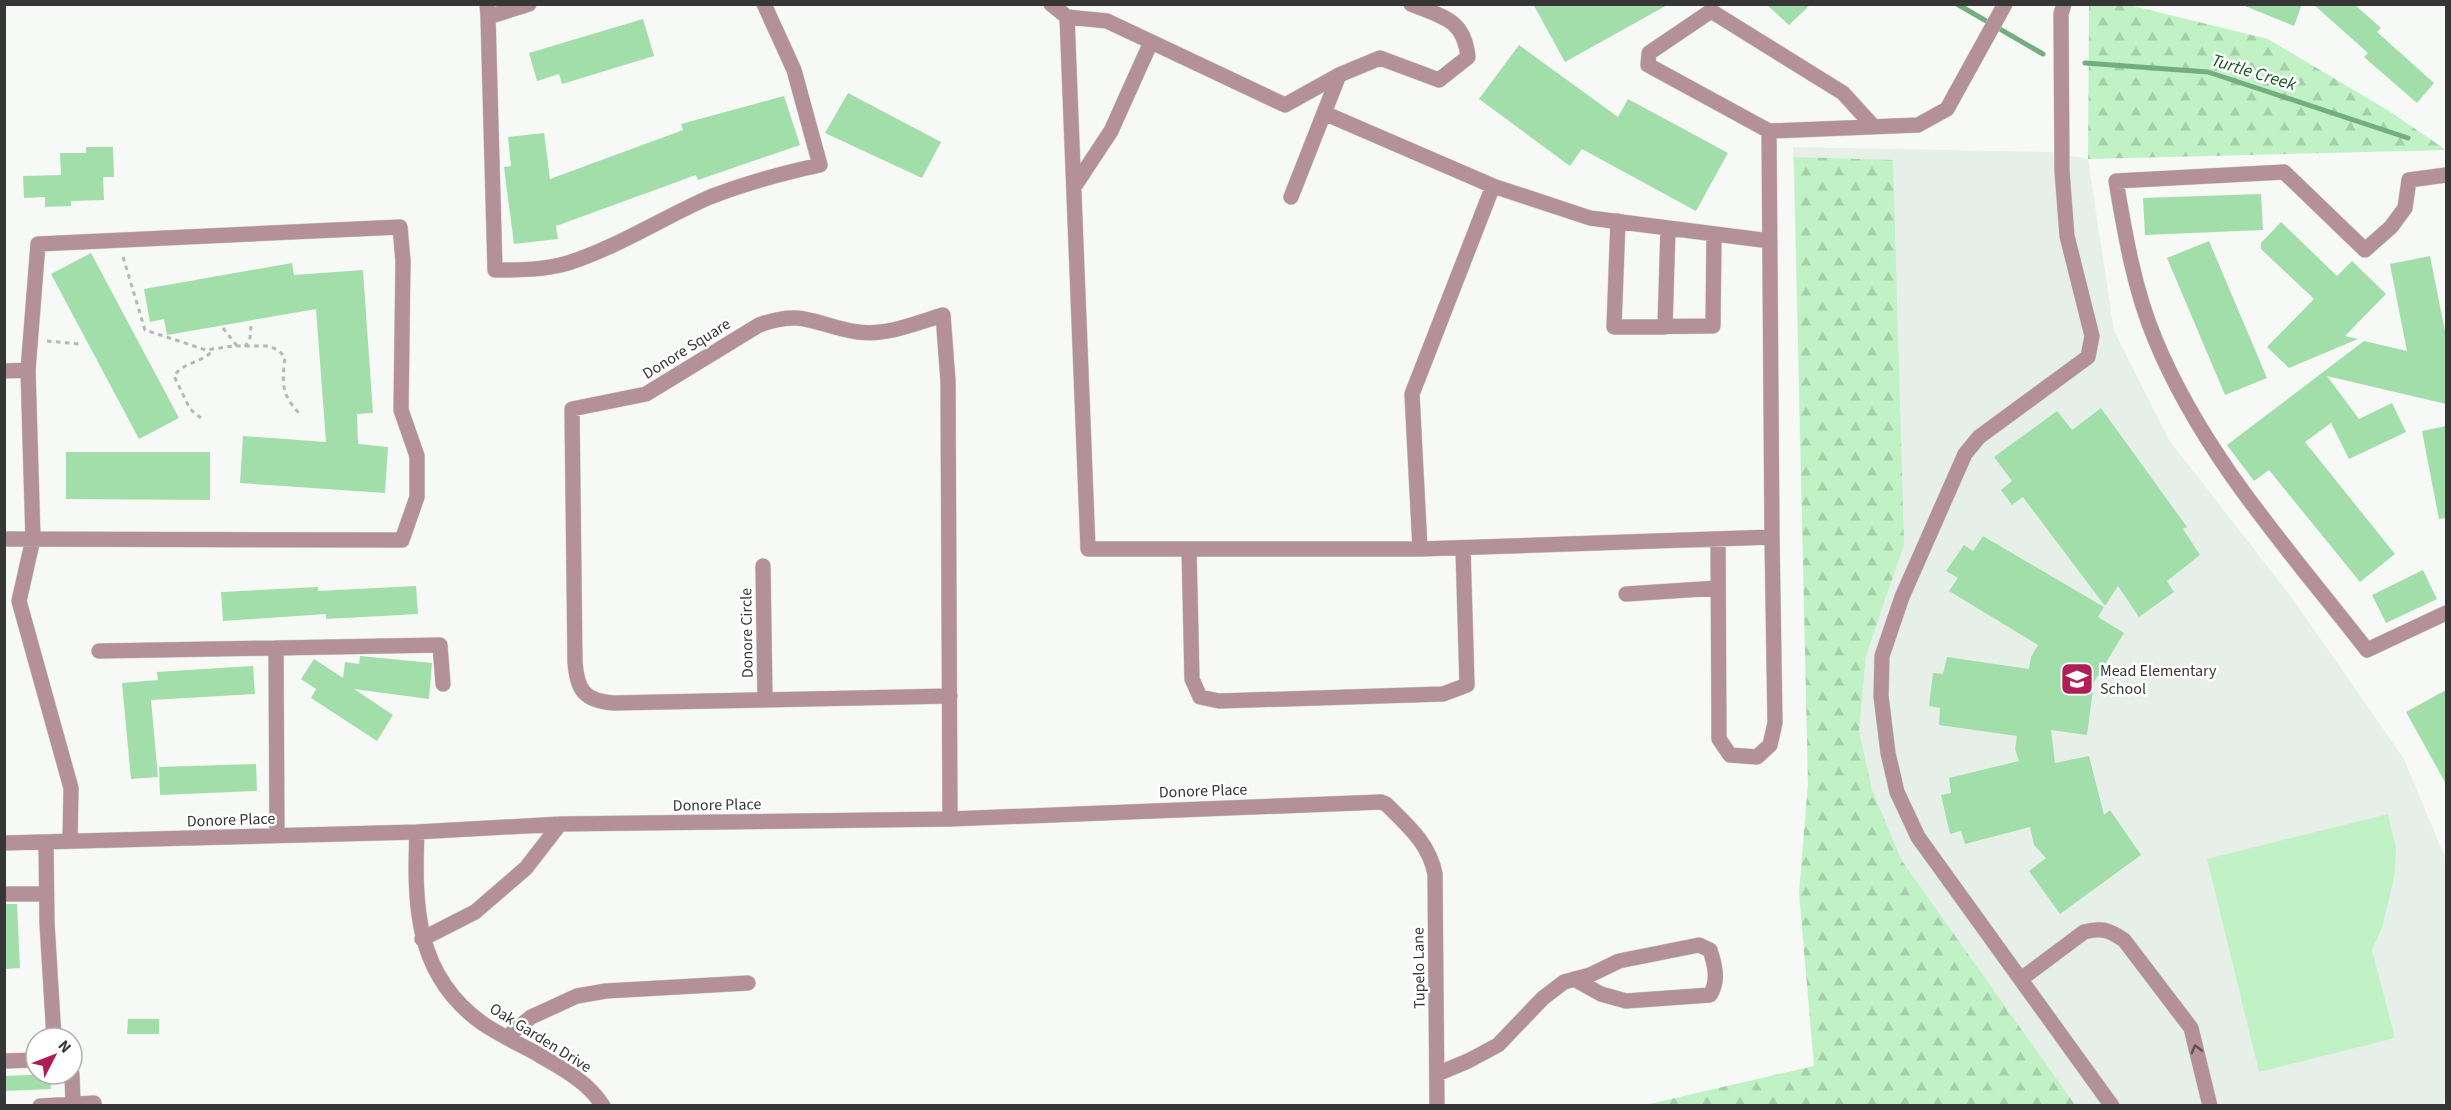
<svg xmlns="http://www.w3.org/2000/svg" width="2451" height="1110" font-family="'Source Sans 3',sans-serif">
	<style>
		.built { fill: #e7f0e8 }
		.forest { fill: url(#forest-firs) }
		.pitch { fill: #c0f2c6 }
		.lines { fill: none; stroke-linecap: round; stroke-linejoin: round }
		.stream { stroke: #74ae7c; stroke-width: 5 }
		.building { fill: #a2deaa }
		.minor-casing { stroke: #d3d6d3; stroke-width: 16 }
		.path { stroke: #b6b8b6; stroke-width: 3; stroke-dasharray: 4.5 4.5; stroke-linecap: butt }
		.minor { stroke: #b49198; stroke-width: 15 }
		.oneway { stroke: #5b5153 }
		.labels { text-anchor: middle; stroke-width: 5; stroke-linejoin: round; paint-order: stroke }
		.street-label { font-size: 16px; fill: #353635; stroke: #fff }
		.poi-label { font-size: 16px; fill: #353635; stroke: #fff; text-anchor: start }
		.water-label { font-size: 18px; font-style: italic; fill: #155425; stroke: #fff }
	</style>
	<defs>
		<pattern id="forest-firs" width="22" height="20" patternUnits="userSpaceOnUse" patternTransform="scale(1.5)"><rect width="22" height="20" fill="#c0f2c6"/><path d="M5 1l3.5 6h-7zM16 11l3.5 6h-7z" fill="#a6d0ab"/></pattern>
	</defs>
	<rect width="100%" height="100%" fill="#f6f9f6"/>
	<path class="built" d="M1793,147L2050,152L2088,159L2114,331L2169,440L2292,598L2404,759L2446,860V1096L2442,1105H2044L1808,783Z"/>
	<path class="forest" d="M2089,4L2129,5L2268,39L2389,111L2446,150L2088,159Z
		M1794,157L1893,160L1904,545L1866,655L1859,731L1872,790L1902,861L2075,1105H1645L1814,1066L1799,893L1808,783Z"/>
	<path class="pitch" d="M2388,814L2396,848L2395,873L2382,928L2372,950L2395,1038L2259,1072L2207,859Z"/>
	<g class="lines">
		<path class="stream" d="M1957,4L2043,54
			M2085,63L2208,72L2408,138"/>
	</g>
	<path class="building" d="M1533,4H1669L1565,62Z
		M1766,4H1811L1789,25Z
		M2240,4H2302L2294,26Z
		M2313,4H2354L2381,28L2377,32L2434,83L2417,103L2364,57L2368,53Z
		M643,19L654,56L562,84L559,74L537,81L529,53Z
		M1519,45L1618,117L1628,99L1728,153L1696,211L1582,149L1570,166L1479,99Z
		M848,93L941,142L922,178L825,133Z
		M784,96L800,145L698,180L696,175L556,226L558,239L514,244L504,167L511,166L508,137L544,133L550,179L683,130L681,124Z
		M86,147H113L114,177H103L104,200L71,201V206L45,207V197L24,198L23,176L61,175L60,153H86Z
		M2261,194L2263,230L2145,235L2143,198Z
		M2281,222L2337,276L2352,261L2386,294L2345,336L2358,339L2289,368L2267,347L2314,299L2261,249V243Z
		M2209,241L2267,378L2225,395L2167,258Z
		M91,253L179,418L139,439L51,274Z
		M2430,256L2446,336V404L2327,376L2359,419L2392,403L2406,432L2349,459L2331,423L2305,442L2395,554L2360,582L2269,470L2254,481L2227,445L2364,341L2407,351L2390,264Z
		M292,263L294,275L363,270L373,413L357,414L358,444L388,447L385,493L240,483L243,436L326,442L316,309L167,335L164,319L150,322L144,289Z
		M2101,408L2187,527L2183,529L2200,555L2167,581L2174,592L2139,617L2118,586L2105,606L2023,497L2012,505L2001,490L2012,481L1994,457L2057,411L2072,430Z
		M2446,426V518L2439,519L2422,431Z
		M66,452H210V500L66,499Z
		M1983,536L2104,607L2098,617L2124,633L2094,682L2087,735L2051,730L2055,763L2089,756L2104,815L2110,810L2141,855L2060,914L2029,871L2046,858L2034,845L2030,827L1965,844L1961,831L1950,834L1941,795L1951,793L1949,778L2019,761L2015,749L2017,736L1939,725L1940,708L1929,706L1933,673L1943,674L1947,657L2029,669L2031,657L2038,645L1949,591L1958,578L1946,571L1964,545L1973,551Z
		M2423,570L2437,599L2386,623L2372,595Z
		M416,586L418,614L326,619V614L223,621L221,592L318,587V591Z
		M360,656L432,663L429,699L354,689L393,715L377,741L311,698L316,689L301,679L314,659L343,678L345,662L359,664Z
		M253,666L255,694L151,700L158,777L131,779L122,683L158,680L157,672Z
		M2446,690V784L2406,712Z
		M256,764L257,791L160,795L159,767Z
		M4,904H17L20,968L4,969Z
		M128,1019H159V1034H127Z
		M50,1074L51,1089L4,1091V1076Z"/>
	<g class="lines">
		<g class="minor-casing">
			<path id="minor" d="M487,4L488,17L529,4
				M1051,4L1067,17L1088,549H1420L1772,537L1769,131L1918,125L1947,109L2005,4
				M2064,4L2061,14L2062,171L2067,236L2092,336L2088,357L1979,437L1965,454L1902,597L1882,656L1881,696L1888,753L1897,792L1918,837L2112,1106
				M488,17L495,270C520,270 544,270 568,263C618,247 662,218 710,197C746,183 783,173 820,165L794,70L764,4
				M1067,17L1107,21L1285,105L1339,75L1380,58L1439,80L1468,57C1464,19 1443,17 1411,4
				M1324,113L1493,186
				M1769,131L1648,65L1649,53L1711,11L1843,93L1874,127
				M2446,175L2409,180L2405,208L2391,227L2365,250L2284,172L2116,181C2125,234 2134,289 2155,339C2203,456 2290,551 2367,650L2446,613
				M1076,184L1111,131L1151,42
				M1291,197L1339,75
				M1618,221L1614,327L1713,326L1714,234
				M1665,327L1668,228
				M28,370L33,539L19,601L71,788L70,841
				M4,371L28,370L38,244L400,227L403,261L401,410L417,456V497L402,540L4,539
				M1718,539L1719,739L1730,755L1757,757L1770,745L1775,723L1772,537
				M1189,549L1192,679L1200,697L1219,701L1443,694L1467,685L1463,548
				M1420,549L1412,394L1493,186L1590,218L1770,241
				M763,566L765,700
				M1626,594L1718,588
				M99,651L276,648
				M950,819L948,381L943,315C917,323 886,336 858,332C816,326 804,308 759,325L646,394L572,409L575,662C577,690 584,701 614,703L950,696
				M417,832C414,905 415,975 482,1023C498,1034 517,1043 534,1052C559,1067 587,1080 603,1106
				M277,836L276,648L440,645L443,684
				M46,842L47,923L54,1038
				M4,843L417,832L560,824L950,819L1381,802L1386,804C1407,825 1429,843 1435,874L1437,1106
				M4,894H46
				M422,939L475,912L526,868L560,824
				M2021,979L2084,932C2101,927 2109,930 2124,940L2191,1028L2210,1106
				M507,1037L531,1017L577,996L606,991L748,983
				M4,1061L36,1060
				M72,1074L73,1104
				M1437,1074L1468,1061L1498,1045L1543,998L1564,982L1590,975L1619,961L1699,945L1710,950C1715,965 1719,981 1710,995L1626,1001L1601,994L1574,979
				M40,1106L94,1103V1106"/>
		</g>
		<path class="path" d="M123,257L145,330L206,350L233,346H269L278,350L285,357C282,383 281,394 299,413
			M223,328L237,346
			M47,341L79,344
			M245,347L250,338L251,326
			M201,418L190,409L174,376C183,362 202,363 212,351"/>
		<use href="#minor" class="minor"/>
	</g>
	<defs><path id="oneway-chevron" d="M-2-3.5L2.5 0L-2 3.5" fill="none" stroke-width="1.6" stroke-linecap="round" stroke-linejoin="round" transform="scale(1.5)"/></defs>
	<use class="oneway" href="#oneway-chevron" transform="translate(2196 1049) rotate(-105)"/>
	<defs>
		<g id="school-square" transform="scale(1.725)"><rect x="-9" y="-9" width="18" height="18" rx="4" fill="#af1f55" stroke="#fff"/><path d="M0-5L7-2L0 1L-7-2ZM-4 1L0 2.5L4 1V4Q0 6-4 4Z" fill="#fff"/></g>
	</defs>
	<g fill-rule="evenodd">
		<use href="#school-square" x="2077" y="679"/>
	</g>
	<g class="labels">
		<g class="street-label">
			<text transform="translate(686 348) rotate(-32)" y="6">Donore Square</text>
			<text transform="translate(746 633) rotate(-91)" y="6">Donore Circle</text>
			<text transform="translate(1203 790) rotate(-2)" y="6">Donore Place</text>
			<text transform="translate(717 804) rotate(-1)" y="6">Donore Place</text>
			<text transform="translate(231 819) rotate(-2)" y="6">Donore Place</text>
			<text transform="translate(1418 968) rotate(-91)" y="6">Tupelo Lane</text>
			<text transform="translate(541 1037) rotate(32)" y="6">Oak Garden Drive</text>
		</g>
		<g class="poi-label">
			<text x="2100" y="676">Mead Elementary<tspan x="2100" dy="18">School</tspan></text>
		</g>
		<g class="water-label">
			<text transform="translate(2254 72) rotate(17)" y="6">Turtle Creek</text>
		</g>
	</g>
	<rect width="2451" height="1110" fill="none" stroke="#353635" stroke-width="12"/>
	<g transform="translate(54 1056) rotate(48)"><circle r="28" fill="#ffffff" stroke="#aeafae" stroke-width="1.5"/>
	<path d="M0-4.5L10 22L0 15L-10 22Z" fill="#af1f55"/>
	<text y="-9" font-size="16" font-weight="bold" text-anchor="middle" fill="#353635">N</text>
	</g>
</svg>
